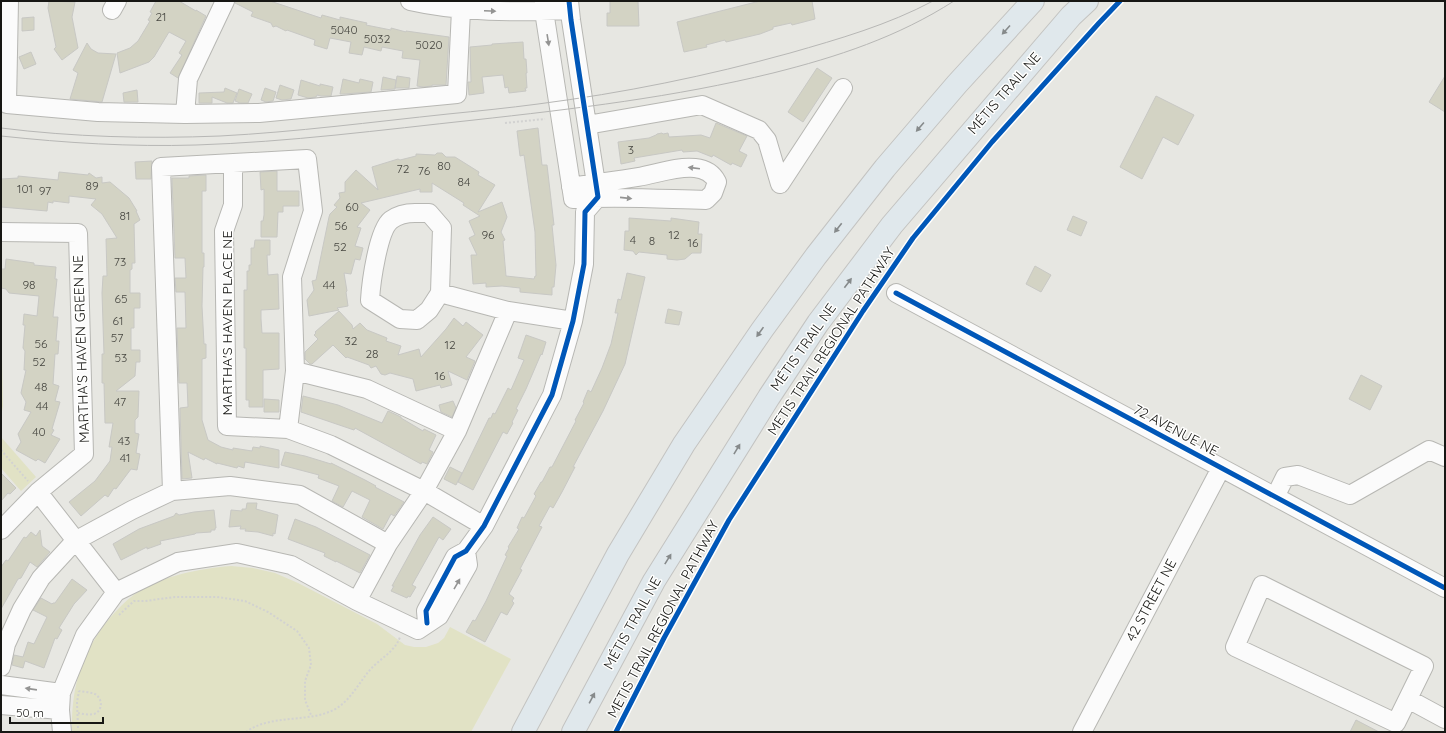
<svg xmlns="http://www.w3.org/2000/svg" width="1446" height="733" font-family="Quicksand,sans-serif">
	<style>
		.green { fill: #e1e2c5 }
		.building { fill: #d3d3c4; stroke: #c8c8c4 }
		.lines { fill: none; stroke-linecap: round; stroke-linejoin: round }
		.minor-casing { stroke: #b7b7b3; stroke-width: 20 }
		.major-casing { stroke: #c3c3c1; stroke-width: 24 }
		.path { stroke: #d2d2d1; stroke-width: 2; stroke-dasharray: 2 2; stroke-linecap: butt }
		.minor { stroke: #fbfbfb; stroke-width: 18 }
		.major { stroke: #e0e8ec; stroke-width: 22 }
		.tram { stroke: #b7b7b5; stroke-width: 1 }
		.cycleway-casing { stroke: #fffffe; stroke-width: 8 }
		.cycleway { stroke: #0057b8; stroke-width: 5 }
		.oneway { fill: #949493 }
		.oneway2 { fill: #868a8b }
		.labels { text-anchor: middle; stroke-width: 3; stroke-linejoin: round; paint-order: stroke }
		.number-label { font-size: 12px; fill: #464640 }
		.street-label { font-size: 14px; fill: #171714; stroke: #fffffe }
	</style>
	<rect width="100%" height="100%" fill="#e7e7e2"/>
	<path class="green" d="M1,310L3,406L1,417Z
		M1,437L36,477L21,491L1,468Z
		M231,566L253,568L275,573L298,583L377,624L405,645L414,647H426L438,643L444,638L450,627L511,659L471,732H72C71,688 81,653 109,619C117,610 125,601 135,594C164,575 198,569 231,566Z"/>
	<path class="building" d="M49,1L75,2L72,17L78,48L62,60L54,49L56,47L48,8Z
		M156,1H179L196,11V10L206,16L178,78L170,73L182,55L179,53L186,41L169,32L154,57L149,62L120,73L117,53L130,48L138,41L150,21L148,20L152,13L150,12Z
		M235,1H270L321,18L322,15L340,20V17L367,23L366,25L391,30V28L406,32V31L449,37L446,85H432V86L423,87L417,86L420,60L402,58L403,51L382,47L381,51L364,47L362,55L349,53L351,42L330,38L327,49L314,45L315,40L287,30L286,31L276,26L273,27L271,23L251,16L253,12L235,3Z
		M610,1H638L639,26H607V13H610Z
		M760,1H812L815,19L792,25L791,23L773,27V29L760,34L726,42L725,40L706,45L707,47L684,52L677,22Z
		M34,17V30L22,31V18Z
		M523,42L524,59H526L527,73H526L527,88H525L526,91L509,93L508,87L505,88L503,75L482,77L484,93L469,95L468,82H471L470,47L492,45V44Z
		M87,43L91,49L98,53L116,54L102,102L70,99L78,73L73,70Z
		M31,52L36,64L24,69L19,57Z
		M817,68L832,78L803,122L788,112Z
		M397,76L410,78L409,88H395Z
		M1445,76V112L1429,102Z
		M383,77L396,80L395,89L381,90Z
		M343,79L359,83L360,79L373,82L371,92L344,94H340Z
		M301,80L320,86V84L333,87L331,96H321L317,95L316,97L308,98L298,95Z
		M280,85L294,90L291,99L282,100L276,98Z
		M225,88L237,93L233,103H227L212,97V103H199V93L224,92Z
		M265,88L276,92L273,101L266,102L261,100Z
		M239,89L252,94L248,103H240L235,101Z
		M137,90L138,102H124L123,93Z
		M1156,96L1194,115L1178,145L1163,137L1142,179L1120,167Z
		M716,123L747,136L739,151L747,155L741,167L732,163L731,165L713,155L712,157L697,151L683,152L682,150L634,158L635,161L621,164L618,142L649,138L656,135L657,134L662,133L663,134L668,133L669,137L701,135L710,138Z
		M538,128L542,165H547L554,225H552L556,265L554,287H552V295L520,292V288L502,286L486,287V283L473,284L471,255H477L469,238L475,235L469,221L480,216L463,205L464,203L432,183V192H420V189L361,203L370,210L357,227L361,228L355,246L363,248L360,260L355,259L351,274L344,273L347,291L346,292L348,306L337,308L339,310L309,316L307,300L314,290L312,281L316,280L329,217L330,214L337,207L334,205L340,198L339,193L345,192V182L356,170L378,190L372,167L398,159L400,160L416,156V154L435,155L437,153H442L446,157H455L479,172L478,175L495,185L478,212L502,202L507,217L501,232L505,240L503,241L506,276L534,279L535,276H536L535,232L524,155L520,156L517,131Z
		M152,161L151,179H136L135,162Z
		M277,171V191H299V206H283V212H278L277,237H261V221H263L264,215V189L261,190L260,172Z
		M59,172L88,175L89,173L96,178L102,177V183L110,182L129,198L137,211H136L140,220L134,224L135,263H132V269L130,270V293H140V308H134V328H131V350H140V362H136L135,376L116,391H139L138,417L135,420V433L139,434L136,453L140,454L137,470L131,469L116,489L114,488L108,497L105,495L81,516L69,502L95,481L110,461L112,447H109L113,423H105L104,383H102V354H104L102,293L103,276H107L106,239L117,238L102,214L91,205L96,199L69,196V203L53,201V203L48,202L47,211L1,207V179L18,178V176L58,180Z
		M206,175V191H202V253H204V267H203L202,306L204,344H206V358L202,359V420L208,440L221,447L233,450V448L252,451L253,447L260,448V446L279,450V468L245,462L244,468L238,466L237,468L217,463V464L205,458L204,460L188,452L192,478L182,479L180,408L188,407L187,383H179L177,328H186L185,292H176L175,278H186L185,258H175L172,178H189V176Z
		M1073,216L1087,222L1081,236L1067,230Z
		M629,218L671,221V218L699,222L698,234H702L701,253H692L685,259L677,260L667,259V255L639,252L636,255L633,251L624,250L625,231H629Z
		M255,240H270V255H267L268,275L278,274L279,309L261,310V319L262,333H279V369L263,370V407H249V400H246V348H244V290H247V271H249V265H251V248H254Z
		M6,259L34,263V265L56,267L55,279H57L53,317H58L56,341H59L58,354H55L53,384L59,386L55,401L60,402L52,429L54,430L51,435L60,439L45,463L38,459L36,461L16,450L21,442L18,434L31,412L24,410L26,402L21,393L26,370H24L25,351L23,348L25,325H23L24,314L37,316L39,296L9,293L6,289L1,288V269H5Z
		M1035,266L1051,275L1041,292L1026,284Z
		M627,273L645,277L625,364L603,411L573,467H575L562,492L553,508L550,506L539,526L542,527L520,569L522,570L509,594L514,598L512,601L514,603L507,615L501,612L485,642L466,632L473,620L475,621L486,601L507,556L505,555L509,548L508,547L519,529L517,528L522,517L524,518L536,496L534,494L541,482H542L550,467H552L576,421L575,420L584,403L583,402L588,390L591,392L602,368L611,344L618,313H615L618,299L621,300Z
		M668,309L682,312L679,325L665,323Z
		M339,311L352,325L353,329L360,323L367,330L387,338L386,341L401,346L398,355L419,349L421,357L446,329L454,318L463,326L466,322L483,335L466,357L475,361L467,380L448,371L452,385L441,388L440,385L416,391L413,379L390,373L385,375L381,374L376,366L371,368L369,365L347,357L346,358L333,345L312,364H310L305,359V352L318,339L314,335L316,333L315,332Z
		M526,335L546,342L542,355L541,354L526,389L516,409L518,410L512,422L513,423L507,434L503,432L473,490L458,482L489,418H491L493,413L495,414L508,388L511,390L524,360L518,358Z
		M1361,375L1382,386L1370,410L1349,399Z
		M303,396L338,405L382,423L388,411L401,417V418L423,431L424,429L436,435L429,450L433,452L427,464L422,462L421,464L355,428L354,430L301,412Z
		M264,399L279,400V412H264Z
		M453,401L456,408L452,417L441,412L439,405Z
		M285,452L305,456L331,464V463L365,480L376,486L375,487L404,502L394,516L391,514L383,529L362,517L370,500L352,491L343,507L332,501L339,486L318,478L319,475L281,465Z
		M450,467L462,473L456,485L444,479Z
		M1,473L16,488L10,494L8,493L1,501Z
		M247,503H257L256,509L278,515L275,534L273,533V536L258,532L245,531L246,529H240L241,526L229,527L231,510L242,511V509H246Z
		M214,510L216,528H215V530H211V532L196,533L195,534L160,541L161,544L147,549V547L121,560L113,544L139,529L174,516L176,513L179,515L194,512Z
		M433,517L451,529L443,540L439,537L412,585L416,587L410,597L408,596L407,598L391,591L394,586H392L420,535Z
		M295,519L316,527L370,555L360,573L336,561V562L324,556L325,553L288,539Z
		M40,530L42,546L50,552L37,567L30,562L21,578L18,579L1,609V567L6,560L8,561L24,537L26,538L31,532L36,536Z
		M72,579L87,590L74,604L59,628L62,630L57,639L55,638L44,668L25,661L23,668L12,665L14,655L23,657L28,642L34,644L47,617L33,610L41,598L52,604L53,603H55Z
		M1356,720L1379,732H1350Z"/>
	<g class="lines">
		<g class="minor-casing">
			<path id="minor" d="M9,1L7,104L98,112L185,114L259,113L457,94L461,10
				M410,1C462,13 516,12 570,10
				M544,1V11L573,198
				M112,10L117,1
				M185,114L188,79L225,1
				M587,125L702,105L759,130L767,140L780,184
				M233,163V205L224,231L227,426L288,429L331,445L424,491L484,526
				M780,184L843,88
				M571,187C594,183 616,181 638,177C656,174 677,166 695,168C705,169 713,174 717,182L713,193L706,200C662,199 617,196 573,199
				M415,213H429L442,228L440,293L429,310L417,320L400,319L370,300C371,283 378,230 391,220C399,214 406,213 415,213Z
				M1,232L78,233L84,454L38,492L1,530
				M440,293L508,311L573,321
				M896,293L1445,588
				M288,429L295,371
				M172,491L161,167L307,159L313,211L292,277L295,371L367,389L457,431
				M38,492L116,592
				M1275,497L1285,477L1298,475L1350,495L1429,450L1445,457
				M1262,585L1424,666L1396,723L1235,647Z
				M357,601L388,544L424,491L457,431L508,311
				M427,623L426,611L455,557L466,551L484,526L552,395L573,321L584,264L585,212L598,197L571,20L569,1
				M1,667L6,644L22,609L41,578L75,541L132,510L172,491L230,486L300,495L388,544
				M1,685L61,693
				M1408,699L1445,719
				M1,705L60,710
				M62,732L60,710L61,693L85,635L116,592L178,562L237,553L291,565L357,601L418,630L439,616L468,565L466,551
				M1082,732L1221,468"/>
		</g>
		<g class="major-casing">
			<path id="major" d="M523,732L618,554L684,444L762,330L816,256L885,168L957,84L1033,1
				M573,732L654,581L769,397L818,323L892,225L1071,16L1087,1"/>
		</g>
		<path class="path" d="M505,123L545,119
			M1,450L28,481
			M119,615L134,601H145L175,597H217L245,601L268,612L297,631L309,648L311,665L305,681V700L311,715
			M78,713C83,714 89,715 94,714C103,711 103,699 95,694C90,692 84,692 79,691
			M78,728L77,702L79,691
			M246,732C272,713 311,724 337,708C351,699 359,683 369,671C379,659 395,652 400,637"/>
		<use href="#minor" class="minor"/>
		<use href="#major" class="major"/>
		<path class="tram" d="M1,128C73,137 147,139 220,136C296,132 372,122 448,114C478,111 508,108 538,104C623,93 707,76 790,53C839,39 888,25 933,1
			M1,136C66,143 131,147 196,145C289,142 381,130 474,120C574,109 675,97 773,73C837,57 898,37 954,1"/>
		<g class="cycleway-casing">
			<path id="cycleway" d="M896,293L1445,588
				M427,623L426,611L455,557L466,551L484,526L552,395L573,321L584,264L585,212L598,197L571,20L569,1
				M616,732L664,638L729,520L863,311L913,238L992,142L1099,23L1120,1"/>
		</g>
		<use href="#cycleway" class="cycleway"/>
	</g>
	<defs><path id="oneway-solid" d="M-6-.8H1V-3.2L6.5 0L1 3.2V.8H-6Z"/></defs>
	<g class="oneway">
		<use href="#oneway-solid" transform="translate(490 11) rotate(2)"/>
		<use href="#oneway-solid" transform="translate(548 40) rotate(81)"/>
		<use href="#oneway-solid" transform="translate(694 168) rotate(-173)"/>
		<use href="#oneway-solid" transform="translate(626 198) rotate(6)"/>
		<use href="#oneway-solid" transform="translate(457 584) rotate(-60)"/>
		<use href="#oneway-solid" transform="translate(31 689) rotate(-172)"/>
	</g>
	<g class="oneway2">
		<use href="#oneway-solid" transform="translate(1006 30) rotate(132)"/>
		<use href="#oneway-solid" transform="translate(920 127) rotate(131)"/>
		<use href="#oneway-solid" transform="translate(838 228) rotate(128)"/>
		<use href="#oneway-solid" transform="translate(848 283) rotate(-53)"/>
		<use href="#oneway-solid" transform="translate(760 332) rotate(125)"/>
		<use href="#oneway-solid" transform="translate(737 449) rotate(-59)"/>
		<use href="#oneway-solid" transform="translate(668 559) rotate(-58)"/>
		<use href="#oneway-solid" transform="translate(592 698) rotate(-62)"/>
	</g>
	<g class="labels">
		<g class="number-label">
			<text x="161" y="21">21</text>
			<text x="344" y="34">5040</text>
			<text x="377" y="43">5032</text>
			<text x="429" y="49">5020</text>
			<text x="631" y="154">3</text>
			<text x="444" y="170">80</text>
			<text x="403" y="173">72</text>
			<text x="424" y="175">76</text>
			<text x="464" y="186">84</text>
			<text x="92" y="190">89</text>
			<text x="25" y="193">101</text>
			<text x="45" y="195">97</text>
			<text x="352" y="211">60</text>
			<text x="125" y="220">81</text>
			<text x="341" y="230">56</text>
			<text x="488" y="239">96</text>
			<text x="674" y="239">12</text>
			<text x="633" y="244">4</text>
			<text x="652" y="245">8</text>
			<text x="693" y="247">16</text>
			<text x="340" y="251">52</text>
			<text x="120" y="266">73</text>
			<text x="29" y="289">98</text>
			<text x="329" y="289">44</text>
			<text x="121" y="303">65</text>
			<text x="118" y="325">61</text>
			<text x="117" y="342">57</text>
			<text x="351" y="345">32</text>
			<text x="41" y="348">56</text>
			<text x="450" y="349">12</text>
			<text x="372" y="358">28</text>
			<text x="121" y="362">53</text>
			<text x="39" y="366">52</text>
			<text x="440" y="380">16</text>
			<text x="41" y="391">48</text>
			<text x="120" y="406">47</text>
			<text x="42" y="410">44</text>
			<text x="39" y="436">40</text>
			<text x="124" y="445">43</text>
			<text x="125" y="462">41</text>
		</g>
		<g class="street-label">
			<text transform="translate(1004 93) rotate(-49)" y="5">MÉTIS TRAIL NE</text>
			<text transform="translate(227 323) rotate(-90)" y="5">MARTHA'S HAVEN PLACE NE</text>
			<text transform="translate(831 341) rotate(-57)" y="5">METIS TRAIL REGIONAL PATHWAY</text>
			<text transform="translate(803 347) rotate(-55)" y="5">MÉTIS TRAIL NE</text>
			<text transform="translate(81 349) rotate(-92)" y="5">MARTHA'S HAVEN GREEN NE</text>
			<text transform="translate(1176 430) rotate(28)" y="5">72 AVENUE NE</text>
			<text transform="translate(1151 600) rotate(-62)" y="5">42 STREET NE</text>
			<text transform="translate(663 619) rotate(-62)" y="5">METIS TRAIL REGIONAL PATHWAY</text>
			<text transform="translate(632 623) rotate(-61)" y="5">MÉTIS TRAIL NE</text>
		</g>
	</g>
	<rect width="1446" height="733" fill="none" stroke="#171714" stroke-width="4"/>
	<path d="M10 717v6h93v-6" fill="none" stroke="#171714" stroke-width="2"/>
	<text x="16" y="717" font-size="12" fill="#171714" stroke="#fffffe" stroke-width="3" paint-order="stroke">50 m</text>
</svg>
